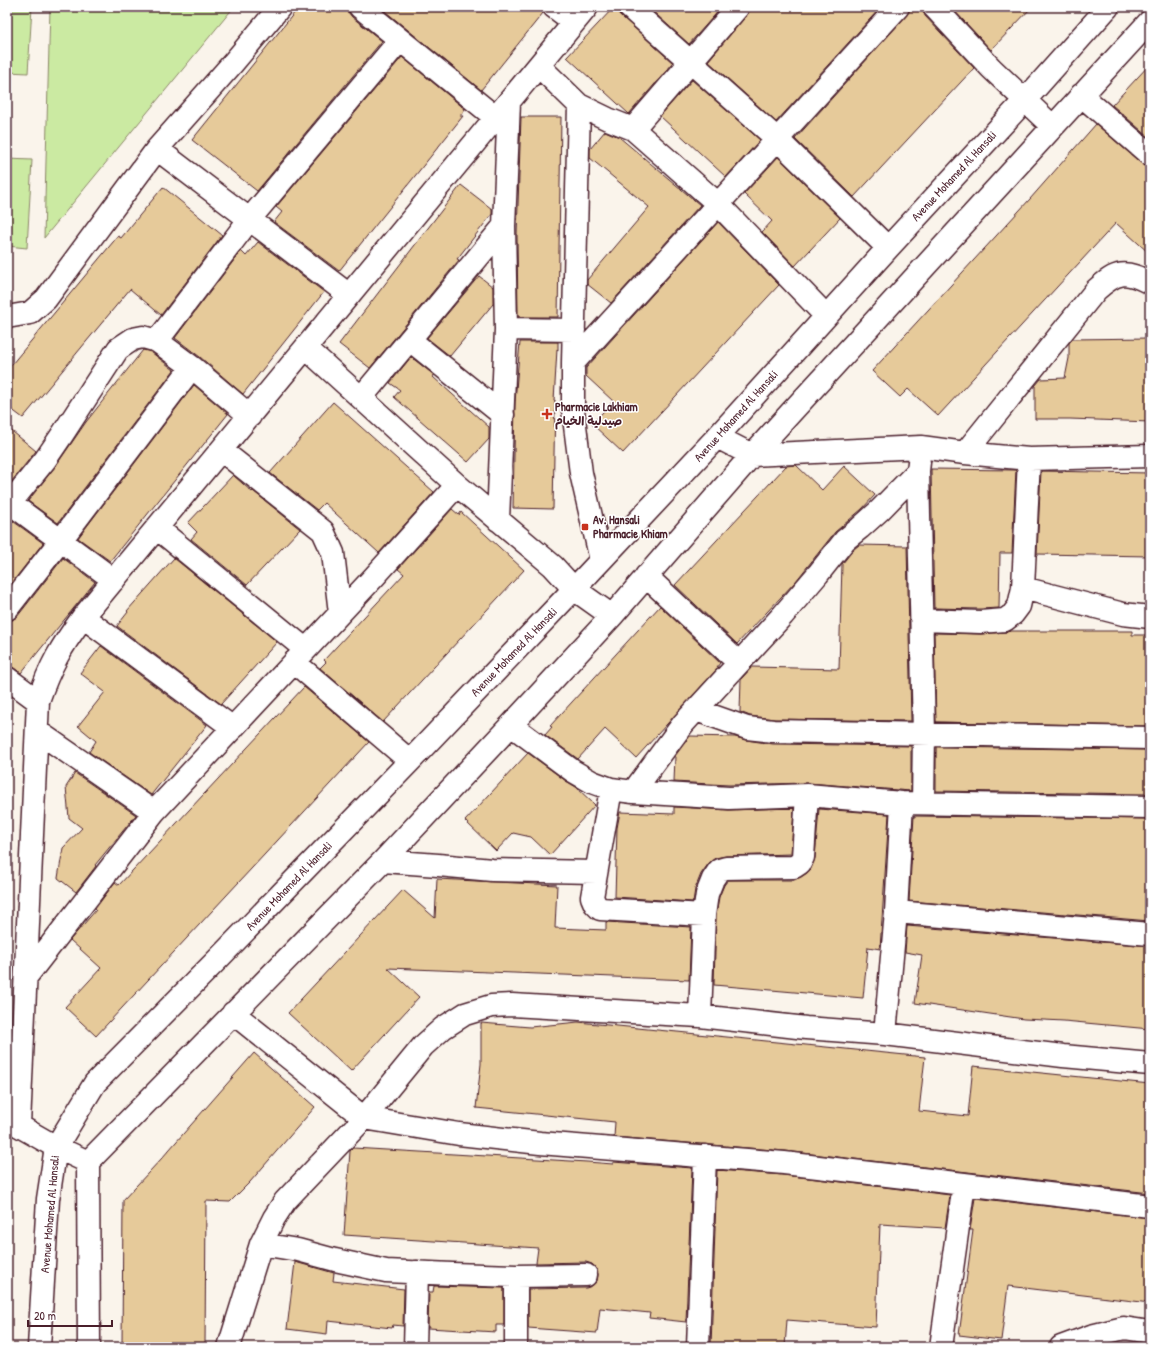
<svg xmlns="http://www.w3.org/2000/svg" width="1157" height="1354" font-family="'Patrick Hand','Playpen Sans Arabic',sans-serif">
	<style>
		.green { fill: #cbeaa2; stroke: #8a8466 }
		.building { fill: #e6ca9a; stroke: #4a1f2b }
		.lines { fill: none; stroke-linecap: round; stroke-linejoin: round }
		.minor-casing { stroke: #4a1f2b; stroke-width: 25 }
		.minor { stroke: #fff; stroke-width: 22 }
		.poi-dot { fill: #c8321e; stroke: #fff; stroke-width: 1.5 }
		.labels { text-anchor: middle; stroke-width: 3; stroke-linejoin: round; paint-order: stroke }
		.street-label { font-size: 12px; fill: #4a1f2b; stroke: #fff }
		.poi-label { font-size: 12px; font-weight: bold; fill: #4a1f2b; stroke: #fff; text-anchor: start }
	</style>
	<rect width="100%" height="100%" fill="#faf4eb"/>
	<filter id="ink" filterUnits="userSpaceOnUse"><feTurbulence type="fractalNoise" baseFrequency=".025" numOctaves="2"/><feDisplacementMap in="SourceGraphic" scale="8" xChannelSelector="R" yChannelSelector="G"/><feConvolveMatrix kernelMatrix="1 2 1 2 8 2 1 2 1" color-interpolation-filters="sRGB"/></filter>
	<g filter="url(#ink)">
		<path class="green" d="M7,7H32L28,73L7,72Z
			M50,7H234L44,238Z
			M7,159L32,160L27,248L7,246Z"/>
		<path class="building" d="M299,7H348V12L352,17L382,41L257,191L192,140Z
			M380,7H542L543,13L481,90Z
			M614,7H617V11L621,16L673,63L629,114L567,57Z
			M648,7H722L689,44Z
			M750,7H881L776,122L708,61L747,15Z
			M910,7H922L925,16L974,68L854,197L795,139L907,15Z
			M951,7H1032L991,50Z
			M402,57L465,109L460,116H463L339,271L274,222L282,212L276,207Z
			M1150,64V138L1112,105Z
			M692,80L760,140L726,177L660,116Z
			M521,117H561L558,317H518L517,235Z
			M1096,124L1142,164L1150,167V254L1116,223L938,416L908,389L900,397L872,371L1030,199Z
			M605,131L619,137L700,205L611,303L587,284V280L649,207L590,158V149Z
			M778,157L840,218L795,266L762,232L772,221L744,194Z
			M461,185L492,209V214L457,259L459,260L370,368L339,344Z
			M163,187L222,235L161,315L130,289L23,418L7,406V370L118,236L121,238Z
			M718,222L779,285L623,453L592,424L613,401L586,376V368Z
			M258,242L324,292L243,394L200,357L175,338L241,251L246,256Z
			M479,276L493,287V304L450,356L427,338Z
			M1150,338V422L1070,419H1035V386L1041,379L1065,378L1069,358V343L1073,339Z
			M520,342H558V350L557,349L554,401L555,400L553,509L513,508L515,402Z
			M143,350L151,352L174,370L58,523L28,501L55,467L86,422Z
			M411,357L434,375L433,377L489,427V439L468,462L394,397L400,390L390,383Z
			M194,385L228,414L110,561L78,538Z
			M333,402L434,492L379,553L324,503L317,510L270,473Z
			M7,427L36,451L7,487Z
			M796,465L822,490L844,466L875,495L862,509L835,532L796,581L737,644L675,585L786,466Z
			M931,469L1016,470L1012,553H1000L999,608L980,609L934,608Z
			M1041,471L1150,473V556L1037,554Z
			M233,475L252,492L253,491L300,529L247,585L191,539L197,532L188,523Z
			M452,509L459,515L461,512L524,570L383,722L320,668L326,662L324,660L404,574L398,569Z
			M7,519H10L43,543L7,589Z
			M859,545L907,546L911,721L774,719L750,716L740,712L741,679L752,667L839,669L842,564L854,549Z
			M63,558L95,582L21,673L14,668L7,666V621L12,620L17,617Z
			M174,558L277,642L221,704L117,626L128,612L127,611Z
			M660,606L720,663L717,667H719L636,758L605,729L578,759L545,735L552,727L550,726Z
			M1011,631H1132V635H1150V726L936,722L934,633L981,634L1006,632Z
			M101,646L207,725L151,795L89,752L96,741L78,726L105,692L80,673Z
			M304,687L369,742L96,1036L65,1007L101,968L70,940L96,910L95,909L115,882L119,885Z
			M690,736L735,737L746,740L773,744L911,746V791L808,783L729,785L674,782L675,756Z
			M936,747L1150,750V794L936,791Z
			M528,753L566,781L576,787L595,805L550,855L531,837L513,833L496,851L465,821Z
			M75,773L136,815L95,865L96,866L76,892L58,878L63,848L82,828L69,818L66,787Z
			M674,807L729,810L794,808L791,854L726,856L715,858L709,863L701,874L695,889L693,902L615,897L617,828L620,812L674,814Z
			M819,809L889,814L880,949L868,947L863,998L714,985L716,916L719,897L724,885L728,880H794L801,877L807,873L811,869L815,858Z
			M914,816L1150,819V921L909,901Z
			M437,879L557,885L555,928L606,930V922L691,927L689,980L388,968L419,997L351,1071L288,1013L403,890L435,918Z
			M907,926L1150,946V1029L1064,1021L1024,1019L915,1003L922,955L905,952Z
			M578,1022L925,1057L919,1111L968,1116L973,1066L1150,1084V1193L785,1151L614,1137L615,1122L476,1108L481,1064V1023L530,1027Z
			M254,1053L315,1107L250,1182L230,1202L206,1201L205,1347H122L123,1200L162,1158Z
			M353,1148L587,1162L613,1164V1162L692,1168L686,1322L649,1318L650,1313L600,1308L597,1333L528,1328V1289L586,1288L592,1286L597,1281L598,1274L596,1268L592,1264L586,1262L536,1263L538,1248L344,1235L350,1151Z
			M717,1170L783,1175L950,1195L945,1228L880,1224L876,1327L787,1320L785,1347H711Z
			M975,1198L1150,1218V1303L1008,1286L1001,1340L959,1335L973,1230H970Z
			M295,1262L334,1273L333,1281L404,1289L403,1326L393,1325L392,1328L328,1321L327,1334L287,1329Z
			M434,1286L504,1288V1325H496V1332L428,1328L429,1292H433Z"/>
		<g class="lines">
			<g class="minor-casing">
				<path id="minor" d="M360,7L496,118
					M554,7L574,22
					M629,7L777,139L888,248
					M934,7L991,68L1052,126
					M539,66L579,105L573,363
					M1081,95L1150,155
					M579,105L608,119L633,129L718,204L826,316
					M633,129L738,7
					M157,149L349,295
					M7,317L30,313L46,299L157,149L233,63L280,7
					M506,329L574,330
					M410,340L503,415
					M157,341L249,220L400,40
					M306,348L457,485L553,566L574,589L612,616
					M361,398L504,226
					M717,437L752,455L921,447L965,453L1029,459L1150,456
					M221,450L323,531L333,553L340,613
					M965,453L1096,290C1117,271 1125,270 1150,283
					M1029,459L1023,588L1123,614L1150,617
					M919,462L918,471L924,734L923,803
					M10,503L114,580
					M7,507L45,460L62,435L118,349L133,339L143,337L157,341L192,367L250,416
					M498,520L506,329L504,226L509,102
					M157,528L305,649
					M601,560L581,473L573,410V363L898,7
					M646,576L739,663
					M7,609L61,540L192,367
					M83,617L233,728
					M922,620L980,622L1005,620L1013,614L1019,606L1023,588
					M294,662L410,761
					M7,678L38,701
					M696,710L747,728L773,731L1150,738
					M511,725L573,771L592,782L611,789L633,792L729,798L807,795L902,803L1150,807
					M37,731L154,812
					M611,789L592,897L595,904L600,909L704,915
					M633,792L683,724L783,615L818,574L845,540L860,528L880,510L918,471
					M383,861L438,865L492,870L596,872
					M896,912L1150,934
					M26,977L154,812L374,577L457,485
					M233,1013L364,1118L459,1134L540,1143L784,1163L964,1184
					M700,1016L704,915L707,894L713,879L719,870L726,868L794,867L800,863L803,857L807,795
					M885,1034L896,912L902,803
					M7,1119L56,1147L88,1162
					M19,1125L38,701C50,666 61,647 83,617L587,7
					M261,1244L298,1250L335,1260L386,1271L452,1274L516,1276L586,1275
					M516,1276V1347
					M39,1347L48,1199L56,1147L95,1083L217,960L410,761L574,589L717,437L888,248L1026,99L1108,7
					M89,1347L88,1162L383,861L511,725L612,616L752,455L1150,21
					M229,1347L261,1244L274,1218L285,1201L364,1118L423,1046L443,1028L465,1014L491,1006L512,1005L700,1016L806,1028L885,1034L1063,1056L1150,1064
					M415,1347L417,1272
					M698,1347L705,1156
					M941,1347L964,1184L1150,1206
					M1061,1347L1091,1336L1124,1328L1150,1332"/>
			</g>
			<use href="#minor" class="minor"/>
		</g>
	</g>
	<g class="poi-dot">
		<path d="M545 408h4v4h4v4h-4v4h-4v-4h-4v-4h4z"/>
		<rect x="581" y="523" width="8" height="8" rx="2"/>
	</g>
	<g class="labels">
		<g class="street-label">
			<text transform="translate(954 176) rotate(-47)" y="4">Avenue Mohamed Al Hansali</text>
			<text transform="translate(736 416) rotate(-48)" y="4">Avenue Mohamed Al Hansali</text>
			<text transform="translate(514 652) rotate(-46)" y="4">Avenue Mohamed Al Hansali</text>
			<text transform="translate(289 886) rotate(-46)" y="4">Avenue Mohamed Al Hansali</text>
			<text transform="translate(50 1214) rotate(-85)" y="4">Avenue Mohamed Al Hansali</text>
		</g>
		<g class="poi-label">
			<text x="555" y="411">Pharmacie Lakhiam<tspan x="555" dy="14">صيدلية الخيام</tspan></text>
			<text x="593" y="524">Av. Hansali<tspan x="593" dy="14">Pharmacie Khiam</tspan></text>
		</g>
	</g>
	<rect width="1157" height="1354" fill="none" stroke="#fff" stroke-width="24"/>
	<rect x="12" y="12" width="1133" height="1330" fill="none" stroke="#4a1f2b" stroke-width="1.5" filter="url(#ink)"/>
	<path d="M28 1320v6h84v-6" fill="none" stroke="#4a1f2b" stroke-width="2"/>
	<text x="34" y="1320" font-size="12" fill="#4a1f2b" stroke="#ffffff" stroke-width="3" paint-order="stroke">20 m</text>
</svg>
